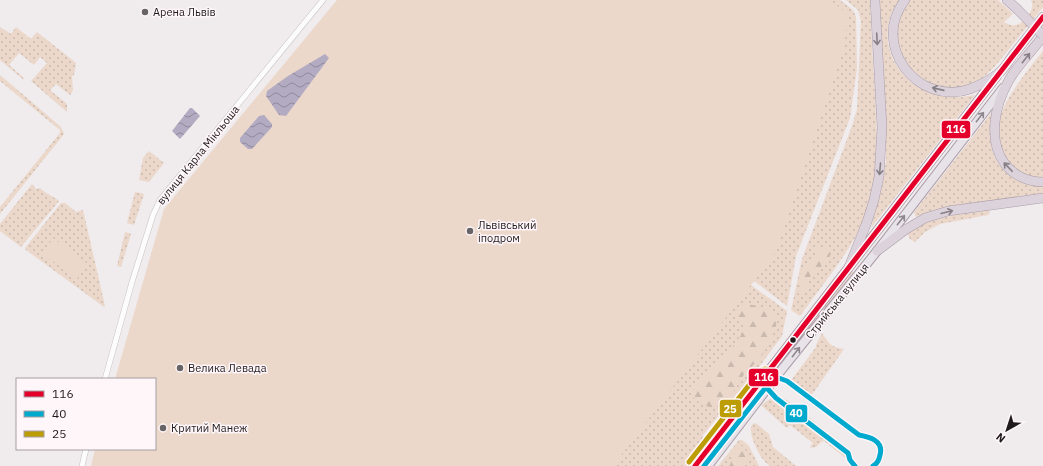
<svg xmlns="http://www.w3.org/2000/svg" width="1043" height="466" font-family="'IBM Plex Sans',sans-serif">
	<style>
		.grass { fill: url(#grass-dots) }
		.forest { fill: url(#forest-firs) }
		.pitch { fill: #ebd8cb }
		.water { fill: url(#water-waves) }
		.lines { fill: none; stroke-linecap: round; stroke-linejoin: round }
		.street-casing { stroke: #c7c3c4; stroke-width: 6 }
		.primary-casing { stroke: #aa9da8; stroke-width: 10 }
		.highway-casing { stroke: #aa9da8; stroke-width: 10 }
		.street { stroke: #fdfcfc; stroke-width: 5 }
		.primary { stroke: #e8e2e9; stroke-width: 8 }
		.highway { stroke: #dcd2db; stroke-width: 9 }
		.highway-bridge-casing { stroke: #aa9da8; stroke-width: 10; stroke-linecap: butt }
		.highway-bridge { stroke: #dcd2db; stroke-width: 9 }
		.bus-1-casing { stroke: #fff6f9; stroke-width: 8 }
		.bus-2-casing { stroke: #fff6f9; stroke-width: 8 }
		.bus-3-casing { stroke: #fff6f9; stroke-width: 8 }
		.bus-1 { stroke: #e4002b; stroke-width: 5 }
		.bus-2 { stroke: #00a9ce; stroke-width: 5 }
		.bus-3 { stroke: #bc9d06; stroke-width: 5 }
		.oneway { stroke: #878086 }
		.oneway2 { stroke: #8e888d }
		.poi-dot { fill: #686465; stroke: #fff6f9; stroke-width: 1.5 }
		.bus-dot { fill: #1f1b1d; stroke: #fff6f9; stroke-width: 1.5 }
		.labels { text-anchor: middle; stroke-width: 3; stroke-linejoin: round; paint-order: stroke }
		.poi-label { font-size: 11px; fill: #1f1b1d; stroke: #fff6f9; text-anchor: start }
		.street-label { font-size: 11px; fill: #1f1b1d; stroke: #fff6f9 }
		.line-badge { stroke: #fff6f9; stroke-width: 1.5 }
		.badge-label { font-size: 11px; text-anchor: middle; font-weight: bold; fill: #fff }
	</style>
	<defs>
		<pattern id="grass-dots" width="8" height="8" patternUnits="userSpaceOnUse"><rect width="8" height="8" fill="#ebd8cb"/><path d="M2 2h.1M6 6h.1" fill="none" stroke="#c9b9ae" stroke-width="1.8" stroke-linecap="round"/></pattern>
		<pattern id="forest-firs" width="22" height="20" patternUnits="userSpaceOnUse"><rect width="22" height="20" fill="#ebd8cb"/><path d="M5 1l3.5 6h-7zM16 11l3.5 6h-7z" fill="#c9b9ae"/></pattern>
		<pattern id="water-waves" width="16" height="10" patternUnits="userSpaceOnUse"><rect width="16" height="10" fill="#b2abc2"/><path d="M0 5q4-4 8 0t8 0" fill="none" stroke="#908a9d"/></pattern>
	</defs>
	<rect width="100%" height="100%" fill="#f0ebec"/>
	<path class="grass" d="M771,0H840L853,10L856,17L857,68L850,118L796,256L787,306L754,281L751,285L787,311L782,336L747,383L734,397L703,435L702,446L687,466H567Z
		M846,0H870C871,31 873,63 875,94C877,136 881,181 864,220C848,255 822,285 800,316L791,310L802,259L852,126L857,109L861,21L858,10Z
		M879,0H899C895,7 890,14 889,22C881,57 907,90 942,96C953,98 964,97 975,95L871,228L882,187L886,161V135Z
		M908,0H998L1013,14L1004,22C1007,24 1012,26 1016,25C1025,24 1036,9 1031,0H1043V7C1032,21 1021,34 1010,48C999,61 989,76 973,84C943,98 907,76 898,46C896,42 897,20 899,16C900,10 905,5 908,0Z
		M0,27L11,34L16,27L31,39L37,32L76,63L74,75L72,76L73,90L70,95L56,84L50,90L67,104V112L31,81L47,63L40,57L34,65L19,53L9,65L23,77L24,80L0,60Z
		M1043,51V178C1027,177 1009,170 1004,154C1002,148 999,142 998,136C995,107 1026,73 1043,51Z
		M0,75L61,127L64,134L0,214V207L60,133V130L0,81Z
		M992,112C990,126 989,139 993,152C999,173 1022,187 1043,186V195L948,208L916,217L914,213L915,211Z
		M149,151L164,163L149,182L139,180L143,158Z
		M32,184L36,189L40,188C46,194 53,196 59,201L21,247L0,231V224Z
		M135,192L144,194L134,225L127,223Z
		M61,203H65L76,212L83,210L105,306L104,307L26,250L25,248Z
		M987,208L990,212L988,215L940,224L925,232L915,242L910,239L907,233L927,221Z
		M125,232L131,234L121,267L117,266Z
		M850,270L854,272L781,366H779Z
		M822,333C829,344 831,347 844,349L811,396L793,383L792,379L816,347V345Z
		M761,390V393L704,466H700L758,391Z
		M780,397L787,400L845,446L849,451L850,457H844L824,441L821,442L816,447L811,448L810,447L813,443L790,425L787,428L761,405L770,399Z
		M754,423L757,424L769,434L773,447L796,466C789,466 778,466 771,466C761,463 749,436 751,426Z
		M739,440H742L749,446L759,466H718Z"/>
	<path class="forest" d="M823,246L829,247L830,256L818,270L812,272L804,294L797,293C798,289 801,285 801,280C802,274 799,270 807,267L809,262L814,258L817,248Z
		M749,304L773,311L778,315C776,332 767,350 756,362C752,367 746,371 743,376C740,380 738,385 735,389C722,409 708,414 691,395C694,388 697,382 702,377C707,372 713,370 717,365C723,360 741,337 743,331C745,326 741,323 738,321C734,312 740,306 749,304Z
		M739,445L744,447C748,454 748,459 745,466H730C732,458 732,449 739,445Z"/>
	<path class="pitch" d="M337,0H830L849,15L843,51L776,252L613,466H91L95,449H155V379H115L164,209Z
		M53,238L88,264L77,279L42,253Z"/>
	<path class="water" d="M325,54L329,58L286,116L279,115L266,96L267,91L288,76Z
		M190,108H192L200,116L180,139L172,131Z
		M264,115L272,124V127L252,149H248L240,142V138L259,116Z"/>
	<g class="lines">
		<g class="street-casing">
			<path id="street" d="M105,379L132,282L153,215L160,200L323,0
				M82,466L86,449"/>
		</g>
		<g class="primary-casing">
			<path id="primary" d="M695,466L997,76
				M708,466L783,368L877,251L1003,88"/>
		</g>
		<g class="highway-casing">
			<path id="highway" d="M905,0C870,45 918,107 970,89C980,85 992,79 1000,72C1005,68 1009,61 1013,55C1023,43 1033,30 1043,17
				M1007,0L1017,9
				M1043,36C1033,50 1017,66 1009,80C995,105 987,140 1005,164C1014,176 1029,182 1043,182
				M877,251L905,230L925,218L948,211L1043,198
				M849,267L867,222L874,200L879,177L882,127L875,0"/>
		</g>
		<use href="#street" class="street"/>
		<use href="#primary" class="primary"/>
		<use href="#highway" class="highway"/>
		<g class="highway-bridge-casing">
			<path id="highway-bridge" d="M1017,9L1043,35"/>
		</g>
		<use href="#highway-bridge" class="highway-bridge"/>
		<g class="bus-1-casing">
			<path id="bus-1" d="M695,466L1043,17"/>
		</g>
		<g class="bus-2-casing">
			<path id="bus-2" d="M776,377L787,381L859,435C870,437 884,441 880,455C879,460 877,464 873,466
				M704,466L766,387L776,398L848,453L850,460L855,466"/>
		</g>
		<g class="bus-3-casing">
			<path id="bus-3" d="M689,462L760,371C767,366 771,372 776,377"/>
		</g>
		<use href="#bus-1" class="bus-1"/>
		<use href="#bus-2" class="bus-2"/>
		<use href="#bus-3" class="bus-3"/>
	</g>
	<defs><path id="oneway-shaft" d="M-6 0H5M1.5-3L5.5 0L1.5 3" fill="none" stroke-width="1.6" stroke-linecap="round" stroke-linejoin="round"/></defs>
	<g class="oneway">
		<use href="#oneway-shaft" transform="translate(877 39) rotate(87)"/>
		<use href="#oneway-shaft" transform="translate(1026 58) rotate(-52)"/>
		<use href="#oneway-shaft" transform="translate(938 89) rotate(-167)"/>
		<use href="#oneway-shaft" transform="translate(1008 167) rotate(-134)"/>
		<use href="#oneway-shaft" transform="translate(880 169) rotate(95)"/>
		<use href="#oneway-shaft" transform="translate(947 212) rotate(-14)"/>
	</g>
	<g class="oneway2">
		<use href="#oneway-shaft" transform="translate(980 117) rotate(-52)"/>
		<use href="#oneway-shaft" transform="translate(901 220) rotate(-52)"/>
		<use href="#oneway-shaft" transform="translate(796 352) rotate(-52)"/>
	</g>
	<g class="poi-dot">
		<circle cx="145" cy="12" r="4"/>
		<circle cx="470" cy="231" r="4"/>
		<circle cx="180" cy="368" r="4"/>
		<circle cx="163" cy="428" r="4"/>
	</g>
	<circle class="bus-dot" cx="793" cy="340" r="3.5"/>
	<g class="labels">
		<g class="poi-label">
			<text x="153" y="16">Арена Львів</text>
			<text x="478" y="229">Львівський<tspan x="478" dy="13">іподром</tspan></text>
			<text x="188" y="372">Велика Левада</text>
			<text x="171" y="432">Критий Манеж</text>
		</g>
		<g class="street-label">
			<text transform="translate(198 155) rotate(-51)" y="4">вулиця Карла Мікльоша</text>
			<text transform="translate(837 301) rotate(-51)" y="4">Стрийська вулиця</text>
		</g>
	</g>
	<g class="line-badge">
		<rect x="941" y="120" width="30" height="19" rx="4" fill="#e4002b"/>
		<rect x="748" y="368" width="31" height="19" rx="4" fill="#e4002b"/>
		<rect x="719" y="399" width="23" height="19" rx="4" fill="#bc9d06"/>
		<rect x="785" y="404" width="23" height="19" rx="4" fill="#00a9ce"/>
	</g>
	<g class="badge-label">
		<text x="956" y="133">116</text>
		<text x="764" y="381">116</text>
		<text x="730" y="413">25</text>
		<text x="796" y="417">40</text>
	</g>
	<rect x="16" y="378" width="140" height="72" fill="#fff6f9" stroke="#a59ea1"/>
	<rect x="24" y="391" width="20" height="6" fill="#e4002b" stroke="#a59ea1"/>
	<text x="52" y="398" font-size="12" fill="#1f1b1d">116</text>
	<rect x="24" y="411" width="20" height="6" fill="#00a9ce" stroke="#a59ea1"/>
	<text x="52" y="418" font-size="12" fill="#1f1b1d">40</text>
	<rect x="24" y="431" width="20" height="6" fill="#bc9d06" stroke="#a59ea1"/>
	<text x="52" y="438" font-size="12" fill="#1f1b1d">25</text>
	<g transform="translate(1007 430) rotate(219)" stroke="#fff6f9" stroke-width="3" paint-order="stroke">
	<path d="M0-3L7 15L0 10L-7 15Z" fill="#1f1b1d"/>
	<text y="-6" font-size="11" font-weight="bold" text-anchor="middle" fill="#1f1b1d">N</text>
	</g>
</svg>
